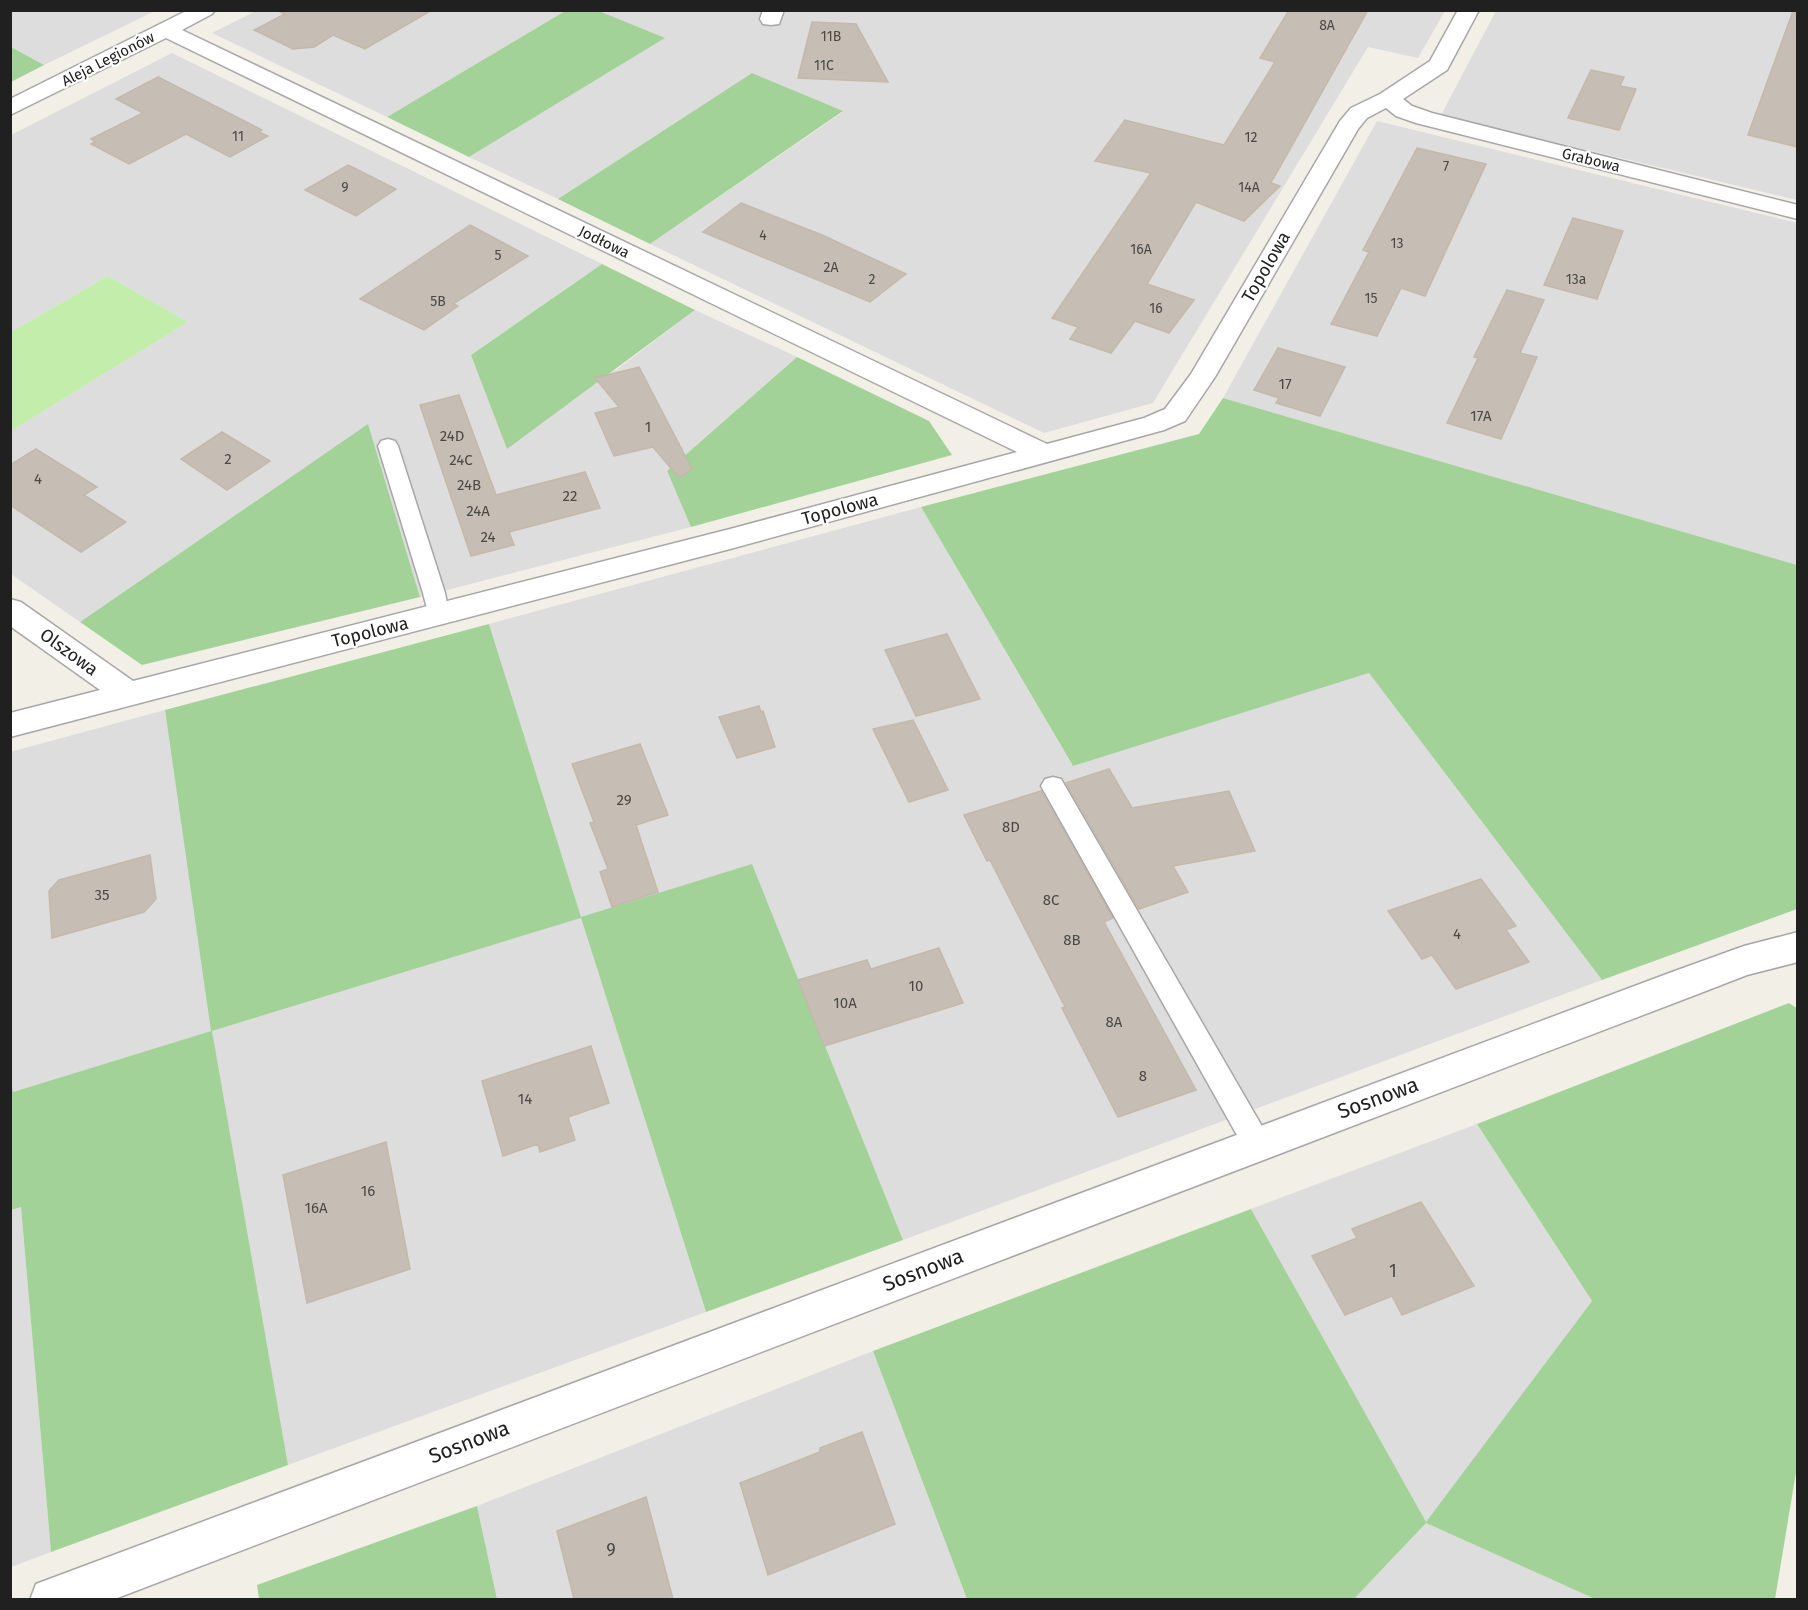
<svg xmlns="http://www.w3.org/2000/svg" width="1808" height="1610" font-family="'Fira Sans',sans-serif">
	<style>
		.residential { fill: #dedddd }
		.grass { fill: #c3edaa }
		.forest { fill: #a3d299 }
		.building { fill: #c6beb5; stroke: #c4b8a8; stroke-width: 1.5 }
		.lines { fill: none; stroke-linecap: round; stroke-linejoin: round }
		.service-casing { stroke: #a7a7a7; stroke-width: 3 }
		.minor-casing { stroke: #a7a7a7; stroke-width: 3 }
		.service { fill: #fff; fill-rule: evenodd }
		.minor { fill: #fff; fill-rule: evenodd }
		.labels { text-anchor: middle; stroke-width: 4.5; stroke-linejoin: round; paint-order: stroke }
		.far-number-label { font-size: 14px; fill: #4a4845 }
		.far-street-label { font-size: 15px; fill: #202020; stroke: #fff }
		.number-label { font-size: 15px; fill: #4a4845 }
		.street-label { font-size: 18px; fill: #202020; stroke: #fff }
		.near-number-label { font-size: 18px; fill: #4a4845 }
		.near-street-label { font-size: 21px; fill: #202020; stroke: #fff }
	</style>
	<rect width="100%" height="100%" fill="#f1efe6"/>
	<path class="residential" d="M10,11H155L44,65L11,47Z
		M256,11H565L387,117L212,33Z
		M599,11H1445L1418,58L1368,47L1153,403L1044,433L650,244L843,112L752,73L558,199L469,157L664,38Z
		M1496,11H1797V200L1441,115Z
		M172,53L602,264L471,355L611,371L616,370L695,310L797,357L667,471L691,527L420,597L368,425L80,622L11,574V431L188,322L108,276L11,332V135Z
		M1377,121L1797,223V565L1223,398Z
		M921,507L1072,765L1369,673L1602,980L903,1240L798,980L581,918L706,1312L288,1465L211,1031L13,1092L10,1076V752L165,710L212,1031L581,918L489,624Z
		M1477,1124L1592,1301L1426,1523L1595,1599H1354L1426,1523L1251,1209Z
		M21,1207L51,1552L11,1567L10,1210Z
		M873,1351L967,1599H497L477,1506Z"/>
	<path class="grass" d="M108,276L188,322L11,431V332Z"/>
	<path class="forest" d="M565,11H599L665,38L469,157L387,117Z
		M11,47L44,65L11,82Z
		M752,73L843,111L650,244L558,199Z
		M602,264L695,310L507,449L471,355Z
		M797,357L929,421L952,455L691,527L667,471Z
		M1223,398L1797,565V909L1602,980L1369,673L1073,766L921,507L1199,434Z
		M368,424L420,597L142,665L80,622Z
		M489,624L581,917L752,864L903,1240L706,1312L581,918L212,1031L288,1465L51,1552L21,1207L11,1210L10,1076L13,1092L211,1031L165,710Z
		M1789,1003L1798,1009V1460L1775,1599H1595L1426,1523L1354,1599H967L873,1351L1251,1209L1426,1522L1592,1301L1477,1124Z
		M477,1506L497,1599H259L257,1585Z"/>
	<path class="building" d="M276,10H432L365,49L333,35L314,47L293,49L254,30L285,14Z
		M1289,10H1368L1271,183L1280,186L1244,221L1196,202L1147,284L1194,300L1169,333L1135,321L1111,353L1070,339L1078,327L1052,318L1151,173L1095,161L1125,120L1224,145L1275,62L1260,58Z
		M1793,11H1797V147L1748,135Z
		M812,22L856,24L888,82L798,78Z
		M1591,70L1624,77L1620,86L1636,89L1619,130L1568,118Z
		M158,77L262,130L259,132L268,136L230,157L186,134L129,164L91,144L95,142L91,139L143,113L116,99Z
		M1417,148L1486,164L1425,296L1401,288L1377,336L1331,324L1369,252L1363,250Z
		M348,165L396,189L356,216L305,190Z
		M741,203L822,235L906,274L870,302L703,232Z
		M1573,218L1623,231L1597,299L1544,285Z
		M470,225L528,256L453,304L458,306L424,330L360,299Z
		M1507,290L1544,300L1520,353L1537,357L1501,439L1447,423L1478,358L1474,357Z
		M1278,348L1345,367L1320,416L1276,403L1279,398L1254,390Z
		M639,367L692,469L679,478L653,447L614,456L595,413L619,407L595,378Z
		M459,395L496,495L585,472L600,508L509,532L514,545L471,556L420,405Z
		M222,432L270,461L227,490L181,459Z
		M36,449L97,487L84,495L126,522L81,552L10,505V465Z
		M947,634L980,699L916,716L885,650Z
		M759,706L761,712L763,711L775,747L737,758L719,717Z
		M913,720L948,790L909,802L873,729Z
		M640,744L668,815L636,825L658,892L612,907L600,872L608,869L590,823L594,822L572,764Z
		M1109,769L1132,808L1229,791L1255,851L1173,866L1188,892L1139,909L1066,783Z
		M1041,791L1113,918L1104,922L1196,1090L1118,1117L1062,1008L1065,1007L990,860L987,861L964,815Z
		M150,855L156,899L144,912L52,938L49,891L59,880Z
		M1481,879L1516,926L1506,930L1529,962L1456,989L1432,955L1422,959L1388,911Z
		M939,948L963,1003L824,1046L798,980L867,960L871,969Z
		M591,1046L609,1103L568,1117L575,1140L540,1152L538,1144L503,1156L482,1081Z
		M386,1142L410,1269L307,1303L283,1175Z
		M1421,1202L1474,1286L1402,1315L1392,1296L1345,1315L1312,1256L1357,1238L1352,1229Z
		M862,1432L895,1524L768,1575L740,1483L820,1452V1448Z
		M646,1497L673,1599H574L557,1531Z"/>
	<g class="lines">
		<g class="service-casing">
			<path id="service" d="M388,439L395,441L398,446L445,593L449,614L446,620L438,622L430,620L423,593L378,446L381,441Z
				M1053,777L1061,779L1267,1135L1271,1144L1267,1153L1257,1157L1247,1153L1041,786L1045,779Z"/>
		</g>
		<g class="minor-casing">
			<path id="minor" d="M188,10H215L212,14L182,30L1047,444L1144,418L1165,409L1191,374L1340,121L1351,108L1380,94L1430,61L1458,10H1479L1447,70L1403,99L1412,106L1432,113L1798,205V219L1416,123L1396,116L1386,108L1367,118L1358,129L1215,377L1185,421L1164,430L730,549L10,737V713L100,690L10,626V599L21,602L133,681L730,529L1017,452L166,38L10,115V99Z
				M763,10H784L779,24L771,25L763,24L760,19Z
				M1798,932V962L1747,975L1698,994L112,1600H30L36,1584L52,1578L1672,972L1744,946Z"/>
		</g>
		<use href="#service" class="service"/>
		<use href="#minor" class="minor"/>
	</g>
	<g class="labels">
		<g class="far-number-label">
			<text x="1327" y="30">8A</text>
			<text x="831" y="41">11B</text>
			<text x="824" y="70">11C</text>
			<text x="238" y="141">11</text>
			<text x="1251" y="142">12</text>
			<text x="1446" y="171">7</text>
			<text x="345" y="192">9</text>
			<text x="1249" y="192">14A</text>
			<text x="763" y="240">4</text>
			<text x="1397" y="248">13</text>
			<text x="1141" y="254">16A</text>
			<text x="498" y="260">5</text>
			<text x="831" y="272">2A</text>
			<text x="872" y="284">2</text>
			<text x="1576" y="284">13a</text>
			<text x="1371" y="303">15</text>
			<text x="438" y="306">5B</text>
			<text x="1156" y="313">16</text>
		</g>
		<g class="far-street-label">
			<text transform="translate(108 59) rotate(-27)" y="5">Aleja Legionów</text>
			<text transform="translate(1591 160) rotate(14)" y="5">Grabowa</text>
			<text transform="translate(604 242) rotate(26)" y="5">Jodłowa</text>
		</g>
		<g class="number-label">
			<text x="1285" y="389">17</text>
			<text x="1481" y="421">17A</text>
			<text x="648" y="432">1</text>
			<text x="452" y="441">24D</text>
			<text x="228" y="464">2</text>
			<text x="461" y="465">24C</text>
			<text x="38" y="484">4</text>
			<text x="469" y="490">24B</text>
			<text x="570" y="501">22</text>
			<text x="478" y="516">24A</text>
			<text x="488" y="542">24</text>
			<text x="624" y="805">29</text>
			<text x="1011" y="832">8D</text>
			<text x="102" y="900">35</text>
			<text x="1051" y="905">8C</text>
			<text x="1457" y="939">4</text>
			<text x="1072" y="945">8B</text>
			<text x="916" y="991">10</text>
			<text x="845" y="1008">10A</text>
			<text x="1114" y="1027">8A</text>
			<text x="1143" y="1081">8</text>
			<text x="525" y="1104">14</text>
			<text x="368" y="1196">16</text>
			<text x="316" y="1213">16A</text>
		</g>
		<g class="street-label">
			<text transform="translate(1266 267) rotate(-60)" y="6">Topolowa</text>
			<text transform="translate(840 509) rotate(-15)" y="6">Topolowa</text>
			<text transform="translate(370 632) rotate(-14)" y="6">Topolowa</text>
			<text transform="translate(69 652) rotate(36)" y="6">Olszowa</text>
		</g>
		<g class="near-number-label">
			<text x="1393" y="1277">1</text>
			<text x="611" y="1556">9</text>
		</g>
		<g class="near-street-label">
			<text transform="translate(1378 1098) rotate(-20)" y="7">Sosnowa</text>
			<text transform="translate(923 1270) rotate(-21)" y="7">Sosnowa</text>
			<text transform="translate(469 1442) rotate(-21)" y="7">Sosnowa</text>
		</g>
	</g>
	<rect width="1808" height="1610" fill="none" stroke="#202020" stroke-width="24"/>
</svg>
